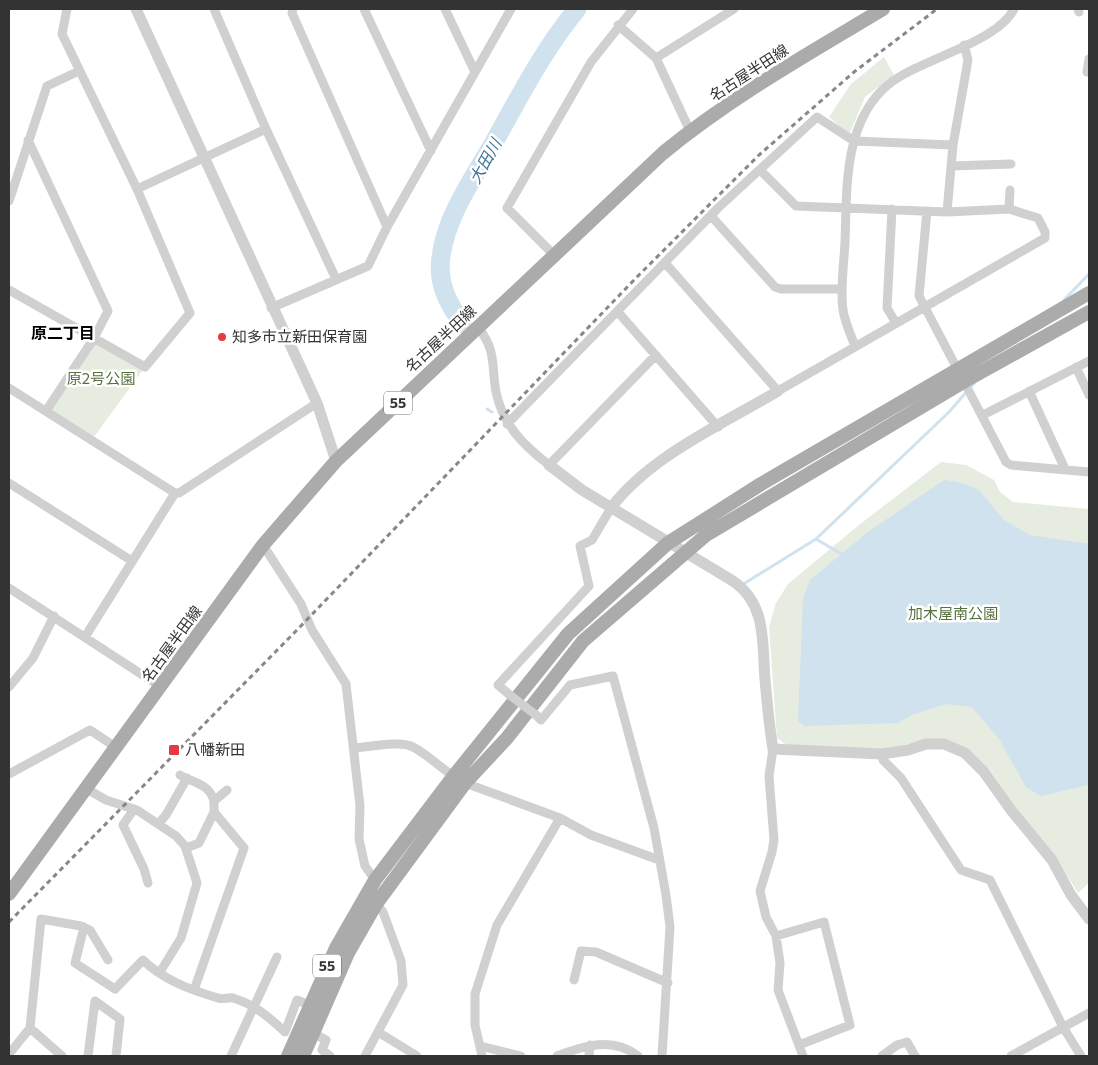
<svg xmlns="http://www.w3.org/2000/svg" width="1098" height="1065" font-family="Commissioner,'Noto Sans JP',sans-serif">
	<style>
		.green { fill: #e6ecdf }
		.water { fill: #cfe2ee }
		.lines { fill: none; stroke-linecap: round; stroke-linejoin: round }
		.stream { stroke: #cfe2ee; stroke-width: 3 }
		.river { stroke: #cfe2ee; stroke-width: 19 }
		.minor { stroke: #d0d0d0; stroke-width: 9 }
		.tertiary { stroke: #d0d0d0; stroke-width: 11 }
		.primary { stroke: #ababab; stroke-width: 14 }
		.rail { stroke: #888; stroke-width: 3; stroke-dasharray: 5 4; stroke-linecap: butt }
		.minor-bridge { stroke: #d0d0d0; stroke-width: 9 }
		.poi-dot { fill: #e63946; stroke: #fff; stroke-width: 2 }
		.labels { text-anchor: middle; stroke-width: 5; stroke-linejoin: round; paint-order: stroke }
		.shield { fill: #fff; stroke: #707070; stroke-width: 1 }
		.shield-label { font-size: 14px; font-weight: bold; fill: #333 }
		.street-label { font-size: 15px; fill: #333; stroke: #fff }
		.poi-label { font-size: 15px; fill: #333; stroke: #fff; text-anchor: start }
		.park-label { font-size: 15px; fill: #56703f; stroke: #fff }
		.water-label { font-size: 16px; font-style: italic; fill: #3f7597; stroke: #fff }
		.neighbourhood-label { font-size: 16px; font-weight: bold; fill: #000; stroke: #fff }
	</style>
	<rect width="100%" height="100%" fill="#fff"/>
	<path class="green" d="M884,57L894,75L865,97L849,135L829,117L851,84Z
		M94,338L145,367L91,441L46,411Z
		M941,462L966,465L994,480L1000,492L1013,502L1089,509V883L1078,893L1055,856L1016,808L990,770L970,751L932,739L884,749L787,745L777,738L769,627L776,603L788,584L859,525Z"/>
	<path class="water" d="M944,480L962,483L979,490L1004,520L1030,535L1089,544L1088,785L1041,796L1026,787L999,739L972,707L946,704L912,715L898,723L805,726L798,721L803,598L810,580L868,532Z"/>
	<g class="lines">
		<path class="stream" d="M1064,300L1089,274
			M463,324L465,327
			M487,409L492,412
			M816,539L845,556
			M745,583L816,539L949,412L975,382"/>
		<path class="river" d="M463,324C448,304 437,283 441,257C446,216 473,179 493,144C519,98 543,50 577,9"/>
		<path class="minor" d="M214,9L266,129L336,279
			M293,9L292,13L387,227
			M364,9L431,151
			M445,9L475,72
			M1078,9L1079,12
			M618,25L656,58L690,131
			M656,58L734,9
			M1087,72L1089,59
			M28,140L108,311L94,338L46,411
			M953,145L968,60L964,45
			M951,166L1011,164
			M137,189L266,129
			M9,201L47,86L79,71
			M892,209L887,308L896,323
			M1009,209L1010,190
			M927,211L919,296L1006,462L1011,465L1089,472
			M712,217L775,287L781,289H842
			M554,255L507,208L591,62L633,9
			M666,264L778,391L1045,238V232L1038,218L1009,209L947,212L796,206L760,170
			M9,290L145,367L190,313L137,189L62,34L67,9
			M271,308L368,266L387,227L511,9
			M618,312L718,427
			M478,327C497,352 491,364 496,392C503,425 523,445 549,465L656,355
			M855,346C851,335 845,323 843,310C840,289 844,264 845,242C847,189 843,121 889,84C922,58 997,43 1014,9
			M1076,367L1089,395
			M9,388L175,493H179L317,403
			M1029,391L1065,469
			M983,415L1089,361
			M507,424L718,208L817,117L854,141L953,145L947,212
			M9,483L132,561
			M263,545L301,604L312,630L346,684L360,806L359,839L365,866L375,880
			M9,588L161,687
			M85,637L175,493
			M9,687L33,658L54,616
			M511,696L498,685L589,586L580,546L592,540L611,508
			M536,715L541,720L570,685L613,676L654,828L666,895L670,927L662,1056
			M354,748C369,747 401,740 413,747C432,757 446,774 465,783L560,818L591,835L659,860
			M773,749L769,776L774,840L772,852L760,891L766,917L776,936L780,963L778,990L803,1056
			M882,754L883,760L901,778L961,870L990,880L1063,1027L1081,1056
			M9,774L90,730L117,748
			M180,775C193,783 209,783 214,801
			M87,789L106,800L137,810L176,836L185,846L197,883L181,938L160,972
			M134,809L123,825L144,869L148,883
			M158,824L166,815L187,778
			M186,848L199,843L214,812
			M84,927L75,963L115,989L143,960C163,980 191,990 218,998C223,1000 228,997 233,998C254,1004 270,1018 285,1032L297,1000L309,1005
			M776,936L824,922L850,1025L799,1045
			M574,980L581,951L596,952L668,983
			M194,990L244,848L214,812V801L227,790
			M30,1028L41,919L81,926L90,930L108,960
			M378,1032L417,1056
			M313,1033L326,1040L322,1050L330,1056
			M480,1046L521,1056
			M9,1054L30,1028L62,1056
			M88,1056L95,1001L120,1019L116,1056
			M231,1056L277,957
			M365,1056L403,985L401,961L383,912L376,904
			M482,1056L475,1025V994L497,925L560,818
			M557,1056C583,1046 613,1036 638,1056
			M589,1056L590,1045
			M882,1056L897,1045L907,1042L915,1056
			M1011,1056L1089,1013"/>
		<path class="tertiary" d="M136,9L317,403L336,461
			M549,465L582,490L733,581C767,604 762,643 765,679C767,702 769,725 773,749L882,754L908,750L926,744H944L965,753L984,772L1011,810L1052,860L1071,895L1089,919
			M611,508C650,456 723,424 778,391"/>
		<path class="primary" d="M9,894L263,545L336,461L663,153C731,97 808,54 883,9
			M288,1056L336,948L375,880L453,777L568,634L668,543L761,484L1089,293
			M303,1056L348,953L376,904L465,783L507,738L583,641L706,535L965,381L1089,312"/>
		<path class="rail" d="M9,922L296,631L635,279L759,155L854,72L937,9"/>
		<path class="minor-bridge" d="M511,696L536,715"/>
	</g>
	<g class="poi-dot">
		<circle cx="222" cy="337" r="5"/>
		<rect x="168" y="744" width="12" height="12" rx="2.5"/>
	</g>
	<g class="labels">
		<g class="shield">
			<rect x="384" y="391.5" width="28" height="23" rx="4"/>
			<rect x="313" y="954.5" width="28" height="23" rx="4"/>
		</g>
		<g class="shield-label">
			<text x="398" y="408">55</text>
			<text x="327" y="971">55</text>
		</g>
		<g class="street-label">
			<text transform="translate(749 73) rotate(-33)" y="5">名古屋半田線</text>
			<text transform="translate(441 339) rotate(-43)" y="5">名古屋半田線</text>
			<text transform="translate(172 644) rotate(-54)" y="5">名古屋半田線</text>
		</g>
		<g class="poi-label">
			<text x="232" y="342">知多市立新田保育園</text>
			<text x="185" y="755">八幡新田</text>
		</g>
		<g class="park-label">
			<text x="101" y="384">原2号公園</text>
			<text x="953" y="619">加木屋南公園</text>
		</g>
		<g class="water-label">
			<text transform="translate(485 161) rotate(-61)" y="6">大田川</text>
		</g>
		<g class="neighbourhood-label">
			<text x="63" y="339">原二丁目</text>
		</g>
	</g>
	<rect width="1098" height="1065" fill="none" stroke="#333333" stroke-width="20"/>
</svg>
